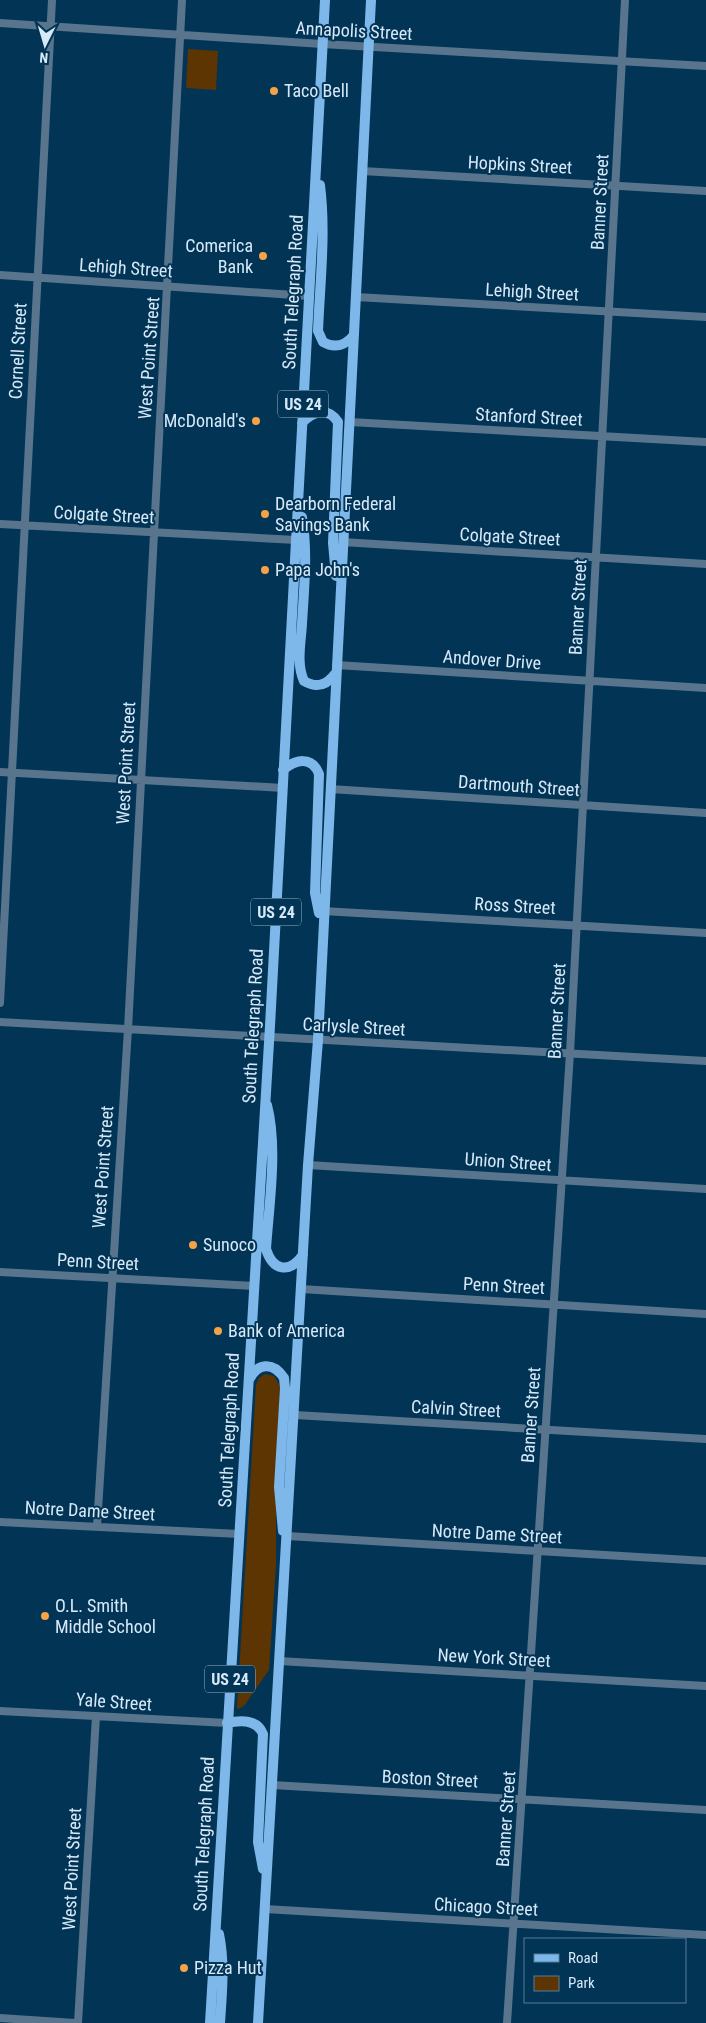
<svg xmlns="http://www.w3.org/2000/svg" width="706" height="2023" font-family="'Roboto Condensed',sans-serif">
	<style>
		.green { fill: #5c3503 }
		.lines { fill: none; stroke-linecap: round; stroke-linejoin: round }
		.minor { stroke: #59758d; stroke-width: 8 }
		.major { stroke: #7eb8ea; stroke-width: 10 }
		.poi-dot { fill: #f6a246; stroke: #023455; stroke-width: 2 }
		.labels { text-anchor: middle; stroke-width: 4; stroke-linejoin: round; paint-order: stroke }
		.shield { fill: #023455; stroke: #97b3c8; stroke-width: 1 }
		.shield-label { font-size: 16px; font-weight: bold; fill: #d7e9f9 }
		.street-label { font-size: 18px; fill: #d7e9f9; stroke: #023455 }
		.poi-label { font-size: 18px; fill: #d7e9f9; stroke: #023455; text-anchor: start }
	</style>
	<rect width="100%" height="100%" fill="#023455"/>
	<path class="green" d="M188,49L218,51L216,90L186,88Z
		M265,1374L274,1376L280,1386L276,1490V1565L269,1670L244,1706L238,1709L237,1708L256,1385L259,1378Z"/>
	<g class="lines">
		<path class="minor" d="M0,23L322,44L706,66
			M362,171L706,191
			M0,275L309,296
			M356,297L706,317
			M350,422L706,442
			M0,524L296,540
			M342,542L706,564
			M336,665L706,688
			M0,772L283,788
			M330,789L706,813
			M323,911L706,933
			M0,1003L52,0
			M0,1022L706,1061
			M308,1165L706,1189
			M0,1272L254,1286
			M301,1289L706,1314
			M295,1415L706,1439
			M0,1522L239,1534
			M97,1526L128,1029L182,0
			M287,1536L706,1561
			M279,1661L706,1686
			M0,1711L227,1723
			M272,1785L706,1810
			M265,1909L706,1935
			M0,2018L75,2023
			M78,2023L96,1716
			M507,2023L570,1053L625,0"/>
		<path class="major" d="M320,185C326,233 320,282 318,331L323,342C335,349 346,345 354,335
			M302,423C312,412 328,406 338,422L333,543L336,576
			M302,517C308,552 304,588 302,624C301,642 296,664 304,681C316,688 326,686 335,674
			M283,770C296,759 312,756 319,774L315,893L319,913
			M267,1105C278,1148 269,1204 266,1249C273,1271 289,1274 303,1255
			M249,1380C257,1363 273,1361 284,1378L285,1388L279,1487L283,1531
			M227,1723C240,1720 257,1719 263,1734L258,1842L263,1869
			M219,1934C225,1963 222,1993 220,2023
			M210,2023L270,1026L325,0
			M258,2023L308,1165L318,1040L371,0"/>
	</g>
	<g class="poi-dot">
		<circle cx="274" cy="91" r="5"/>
		<circle cx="263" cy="256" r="5"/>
		<circle cx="256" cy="421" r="5"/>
		<circle cx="265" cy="514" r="5"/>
		<circle cx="265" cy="570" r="5"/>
		<circle cx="193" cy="1245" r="5"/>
		<circle cx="218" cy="1331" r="5"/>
		<circle cx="45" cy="1616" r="5"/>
		<circle cx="184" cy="1968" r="5"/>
	</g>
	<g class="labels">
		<g class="shield">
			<rect x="278" y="390.5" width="50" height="27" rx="4"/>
			<rect x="251" y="898.5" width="50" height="27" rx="4"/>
			<rect x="205" y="1665.5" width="50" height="27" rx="4"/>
		</g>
		<g class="shield-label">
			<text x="303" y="410">US 24</text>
			<text x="276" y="918">US 24</text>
			<text x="230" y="1685">US 24</text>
		</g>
		<g class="street-label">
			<text transform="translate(354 31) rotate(3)" y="6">Annapolis Street</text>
			<text transform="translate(520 165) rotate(3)" y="6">Hopkins Street</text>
			<text transform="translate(600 202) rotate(-87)" y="6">Banner Street</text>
			<text transform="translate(126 268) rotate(4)" y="6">Lehigh Street</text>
			<text transform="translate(293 292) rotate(-87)" y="6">South Telegraph Road</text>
			<text transform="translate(532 292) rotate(3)" y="6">Lehigh Street</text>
			<text transform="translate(18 351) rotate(-87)" y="6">Cornell Street</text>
			<text transform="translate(149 358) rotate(-86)" y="6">West Point Street</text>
			<text transform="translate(529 417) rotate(3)" y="6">Stanford Street</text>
			<text transform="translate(104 515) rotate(3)" y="6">Colgate Street</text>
			<text transform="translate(510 537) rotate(3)" y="6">Colgate Street</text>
			<text transform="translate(578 607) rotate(-87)" y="6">Banner Street</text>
			<text transform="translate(492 660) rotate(4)" y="6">Andover Drive</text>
			<text transform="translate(126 763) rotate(-87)" y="6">West Point Street</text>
			<text transform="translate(519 786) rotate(4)" y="6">Dartmouth Street</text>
			<text transform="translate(515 906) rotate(3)" y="6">Ross Street</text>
			<text transform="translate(557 1011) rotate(-87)" y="6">Banner Street</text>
			<text transform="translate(253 1026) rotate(-87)" y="6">South Telegraph Road</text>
			<text transform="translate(354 1027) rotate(3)" y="6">Carlysle Street</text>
			<text transform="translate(508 1162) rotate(4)" y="6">Union Street</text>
			<text transform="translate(103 1167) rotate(-86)" y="6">West Point Street</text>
			<text transform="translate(98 1262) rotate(3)" y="6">Penn Street</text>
			<text transform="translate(504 1286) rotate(3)" y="6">Penn Street</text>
			<text transform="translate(456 1409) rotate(3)" y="6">Calvin Street</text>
			<text transform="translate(531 1415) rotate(-86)" y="6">Banner Street</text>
			<text transform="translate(229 1430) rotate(-87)" y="6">South Telegraph Road</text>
			<text transform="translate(90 1511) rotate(3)" y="6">Notre Dame Street</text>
			<text transform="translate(497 1534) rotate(3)" y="6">Notre Dame Street</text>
			<text transform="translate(494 1658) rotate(3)" y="6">New York Street</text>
			<text transform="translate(114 1702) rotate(4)" y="6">Yale Street</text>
			<text transform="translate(430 1779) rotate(3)" y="6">Boston Street</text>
			<text transform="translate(506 1819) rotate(-86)" y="6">Banner Street</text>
			<text transform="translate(204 1834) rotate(-87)" y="6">South Telegraph Road</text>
			<text transform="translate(72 1869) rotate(-87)" y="6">West Point Street</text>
			<text transform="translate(486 1907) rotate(3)" y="6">Chicago Street</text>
		</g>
		<g class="poi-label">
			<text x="284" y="97">Taco Bell</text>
			<text x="253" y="252" text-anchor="end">Comerica<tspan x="253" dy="21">Bank</tspan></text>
			<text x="246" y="427" text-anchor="end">McDonald's</text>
			<text x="275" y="510">Dearborn Federal<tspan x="275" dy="21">Savings Bank</tspan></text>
			<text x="275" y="576">Papa John's</text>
			<text x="203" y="1251">Sunoco</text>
			<text x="228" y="1337">Bank of America</text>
			<text x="55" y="1612">O.L. Smith<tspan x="55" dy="21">Middle School</tspan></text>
			<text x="194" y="1974">Pizza Hut</text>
		</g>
	</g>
	<rect x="524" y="1938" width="162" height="65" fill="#023455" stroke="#577c97"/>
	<rect x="534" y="1954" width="25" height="8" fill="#7eb8ea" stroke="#577c97"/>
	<text x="568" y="1963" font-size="15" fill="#d7e9f9">Road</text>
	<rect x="534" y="1976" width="25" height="15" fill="#5c3503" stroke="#577c97"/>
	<text x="568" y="1988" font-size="15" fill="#d7e9f9">Park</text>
	<g transform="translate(45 45) rotate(185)" stroke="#023455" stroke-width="4" paint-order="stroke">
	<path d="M0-4L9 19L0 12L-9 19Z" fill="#d7e9f9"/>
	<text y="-8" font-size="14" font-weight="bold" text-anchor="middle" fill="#d7e9f9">N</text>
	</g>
</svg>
